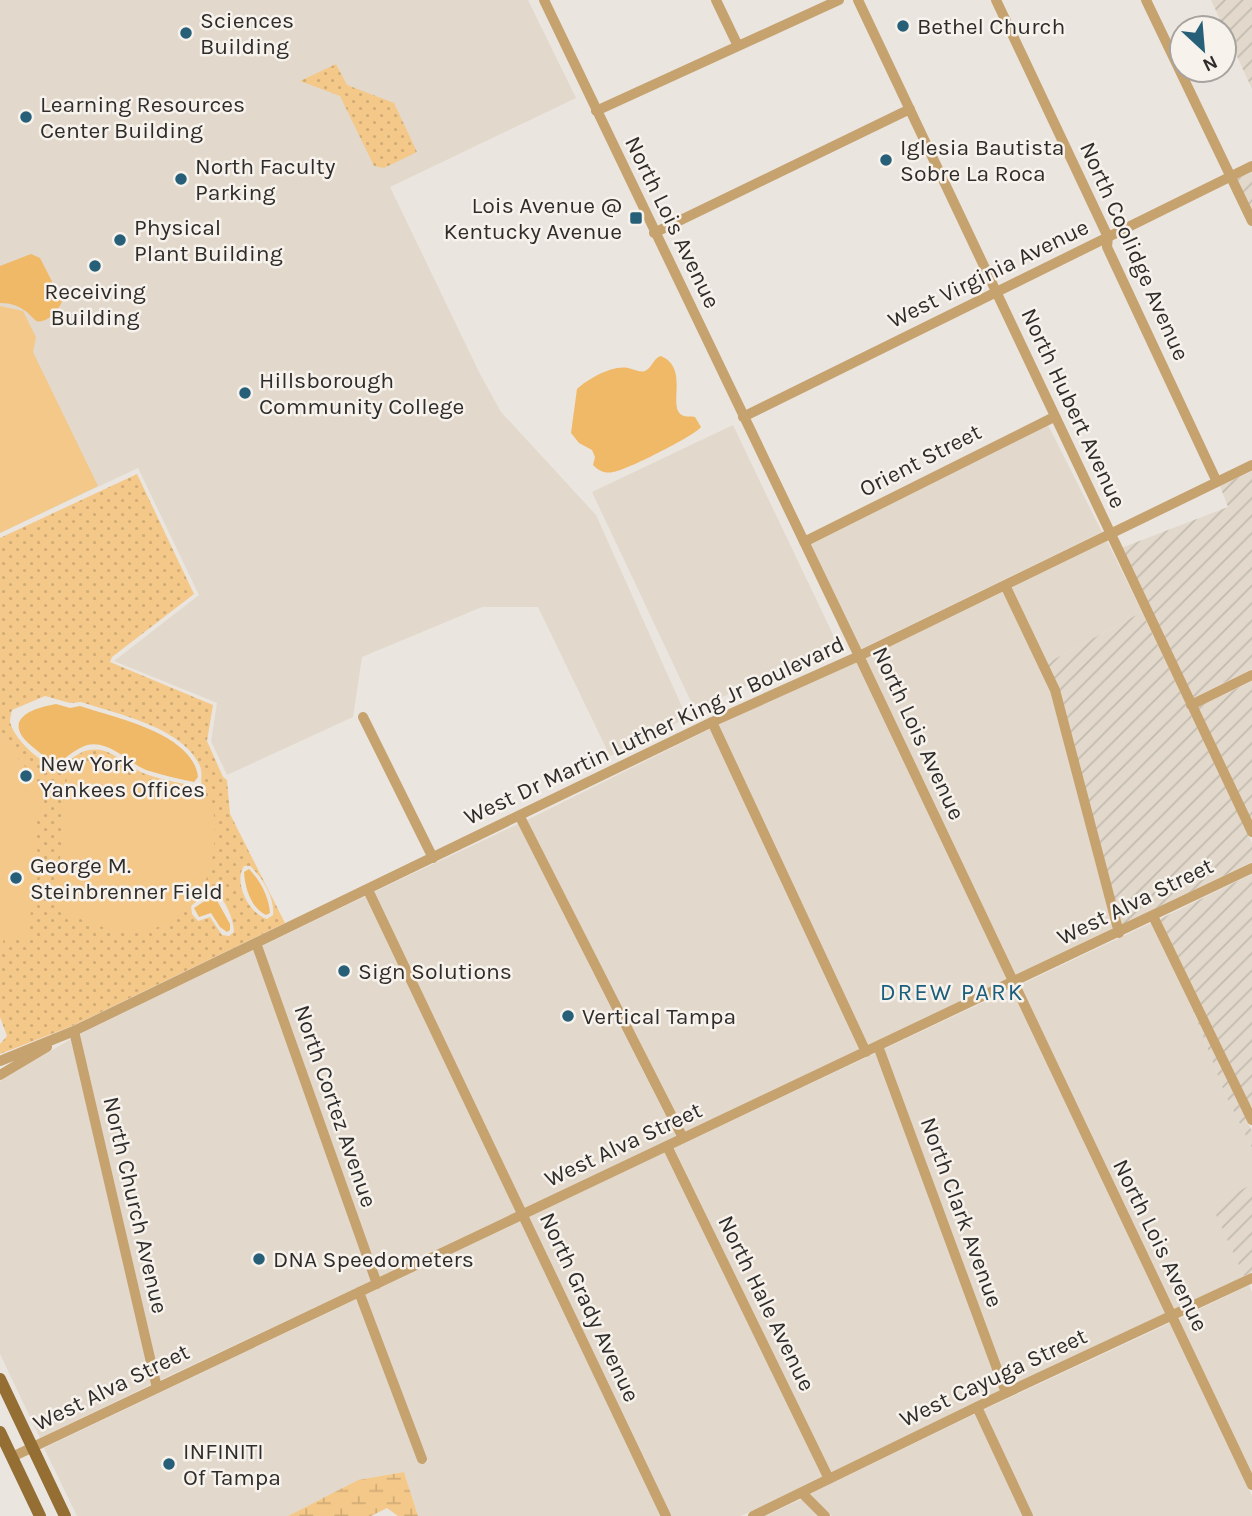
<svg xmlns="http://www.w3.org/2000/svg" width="1252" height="1516" font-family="Karla,sans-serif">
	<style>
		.built { fill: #e2d9cc }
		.industrial { fill: url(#industrial-furrows) }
		.grass { fill: url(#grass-dots); fill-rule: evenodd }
		.wetland { fill: url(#wetland-marsh) }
		.pitch { fill: #f4c889 }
		.water { fill: #efb967 }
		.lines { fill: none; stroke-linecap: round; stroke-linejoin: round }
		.minor { stroke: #c6a26f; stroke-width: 10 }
		.major { stroke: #946e32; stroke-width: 12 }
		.poi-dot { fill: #275f79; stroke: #f7f2ec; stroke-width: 2.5 }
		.labels { text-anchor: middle; stroke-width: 5; stroke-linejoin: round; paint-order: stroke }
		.poi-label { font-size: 23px; fill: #2f2d2b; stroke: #f7f2ec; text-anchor: start }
		.street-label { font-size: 23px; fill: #2f2d2b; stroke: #f7f2ec }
		.neighbourhood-label { font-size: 24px; letter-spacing: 2px; fill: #1c5f7c; stroke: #f7f2ec }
	</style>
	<defs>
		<pattern id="industrial-furrows" width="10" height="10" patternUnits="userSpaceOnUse" patternTransform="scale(1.75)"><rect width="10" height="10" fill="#e2d9cc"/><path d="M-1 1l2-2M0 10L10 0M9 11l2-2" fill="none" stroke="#c2bbaf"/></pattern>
		<pattern id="grass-dots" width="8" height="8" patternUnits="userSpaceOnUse" patternTransform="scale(1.75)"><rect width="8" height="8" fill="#f4c889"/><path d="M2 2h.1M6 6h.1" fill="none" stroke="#d2ac76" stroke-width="1.8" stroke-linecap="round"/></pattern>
		<pattern id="wetland-marsh" width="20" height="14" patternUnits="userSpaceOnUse" patternTransform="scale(1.75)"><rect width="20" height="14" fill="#f4c889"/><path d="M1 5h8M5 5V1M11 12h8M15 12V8" fill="none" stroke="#d2ac76"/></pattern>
	</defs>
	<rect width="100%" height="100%" fill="#eae5df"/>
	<path class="built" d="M0,0H528L576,98L390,187L480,374L501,412L596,515L687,718L610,756L538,607H482L362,657L353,717L227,775L211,741L217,703L114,661L199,595L138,468L0,533Z
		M733,425L837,643L695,710L592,492Z
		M1048,425L1102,532L861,649L810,544Z
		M1107,541L1142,612L1047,663L1011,588Z
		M1003,592L1051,692L1113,930L1016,975L865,658Z
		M857,662L1007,979L868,1045L718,725Z
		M710,729L860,1049L685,1132L527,820Z
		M518,824L676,1136L525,1208L374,892Z
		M366,896L516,1212L379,1277L262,946Z
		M1151,923L1191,1005L1225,1094L1252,1148V1184L1213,1207L1244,1276L1174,1310L1020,985Z
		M253,950L371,1281L160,1380L80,1034Z
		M1012,989L1166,1314L1009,1386L884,1049Z
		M71,1039L152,1384L40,1438L0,1354V1081Z
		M876,1053L1000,1390L831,1473L674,1148Z
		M665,1152L823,1477L741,1516H671L529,1217Z
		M521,1221L661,1516H418L404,1472L358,1480L288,1516H77L44,1448L357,1299L419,1464L428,1462L365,1295Z
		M1249,1285L1252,1292V1474L1179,1319Z
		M1170,1323L1252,1496V1516H1033L983,1410Z
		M975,1414L1023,1516H832L810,1494Z
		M802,1499L819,1516H765Z"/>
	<path class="industrial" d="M1211,0H1252V89L1224,28Z
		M1252,172V210L1237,179Z
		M1252,471V669L1193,698L1121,548L1228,507L1220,486Z
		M1142,612L1252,843V862L1121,925L1047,663Z
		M1252,681V822L1198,707Z
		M1252,874V1109L1160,919Z
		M1191,1005L1252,1131V1148L1225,1094Z
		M1252,1184V1272L1244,1276L1212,1206Z"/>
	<path class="grass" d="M336,64L347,85L394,103L417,152L384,168L374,166L340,96L300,81Z
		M137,474L194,594L112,657L110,662L213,705L207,741L223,777L227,780L230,814L285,923L72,1026L0,1054V1044L7,1036L0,1017V538ZM45,696L70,703L81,702C117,714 183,727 200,766C203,774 200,780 202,787C182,784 162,780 143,773C126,766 111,746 89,750C80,751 69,761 61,766C43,768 14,739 10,722C10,719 11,713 12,710ZM244,866H250C263,878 275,898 273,915L267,919C249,914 233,882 244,866ZM215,891C225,899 234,920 234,932L229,936L222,935L210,917L198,921L192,914L191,906L208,892Z"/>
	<path class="wetland" d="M404,1472L418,1516H398L387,1508L371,1516H288L358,1480Z"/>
	<path class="pitch" d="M0,306L23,311L36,337L33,352L98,486L0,533Z
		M0,737L11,742L9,746L19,753L17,757L35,778L45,805L40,807L42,820L37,821L29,937L4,936L2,951H0Z
		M86,761L212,803C224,862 199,934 128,931C102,930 79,919 56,908L67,776L71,768Z"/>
	<path class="water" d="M31,254L40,258L62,301C60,309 47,324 36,321C35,320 28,313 27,312C19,306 11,303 0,303V266Z
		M661,356C691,369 665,410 684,416C687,417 691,416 695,417L701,427C694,436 625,471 613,472C605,474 599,471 593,465L595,457L592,450L579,443L571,433L577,389C588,379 612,365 628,368C634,369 639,373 645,371C653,367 653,358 661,356Z
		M56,704L70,708L80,706C115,718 193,733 198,777L194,782C178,779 162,775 146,770C127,762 110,740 87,745C77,748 67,757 59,762C49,761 41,754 34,748C1,722 27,709 56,704Z
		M249,869C260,880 269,897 270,913L266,915C251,908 245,888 244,872Z
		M214,895L230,924V930L227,932L220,927L211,913L199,917L194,908Z"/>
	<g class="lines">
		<path class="minor" d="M544,0L859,656L1252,1485
			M716,0L738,46
			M858,0L1252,832
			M996,0L1108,237L1107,247L1217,482
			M1146,0L1252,221
			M596,111L839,0
			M654,233L910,109
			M743,417L1252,166
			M804,542L1054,417
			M1005,585L1055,690L1119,933
			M1191,705L1252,675
			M363,717L433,858
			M712,722L866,1052
			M520,817L683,1138
			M368,890L666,1516
			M1153,916L1252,1120
			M256,943L377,1284
			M74,1031L157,1388
			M878,1046L1006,1393
			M0,1061L74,1031L712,722L859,656L1252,465
			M0,1075L47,1047
			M667,1146L829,1479
			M359,1292L422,1459
			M977,1407L1028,1516
			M12,1457L1252,868
			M802,1493L825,1516
			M753,1516L991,1400L1252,1278"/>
		<path class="major" d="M0,1379L65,1516
			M0,1432L40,1516"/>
	</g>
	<g class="poi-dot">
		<circle cx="903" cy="26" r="7"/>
		<circle cx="186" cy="33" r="7"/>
		<circle cx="26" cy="117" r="7"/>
		<circle cx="886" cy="160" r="7"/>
		<circle cx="181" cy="179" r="7"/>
		<rect x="629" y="211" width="14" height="14" rx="3.5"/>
		<circle cx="120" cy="240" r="7"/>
		<circle cx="95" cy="266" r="7"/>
		<circle cx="245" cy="393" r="7"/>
		<circle cx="26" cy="776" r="7"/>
		<circle cx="16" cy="878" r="7"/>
		<circle cx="344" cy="971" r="7"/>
		<circle cx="568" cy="1016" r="7"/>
		<circle cx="259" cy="1259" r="7"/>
		<circle cx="169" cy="1464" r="7"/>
	</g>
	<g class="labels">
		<g class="poi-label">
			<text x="200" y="28">Sciences<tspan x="200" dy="26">Building</tspan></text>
			<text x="917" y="34">Bethel Church</text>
			<text x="40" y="112">Learning Resources<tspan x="40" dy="26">Center Building</tspan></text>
			<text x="900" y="155">Iglesia Bautista<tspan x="900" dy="26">Sobre La Roca</tspan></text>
			<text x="195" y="174">North Faculty<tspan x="195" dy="26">Parking</tspan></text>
			<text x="622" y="213" text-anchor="end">Lois Avenue @<tspan x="622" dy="26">Kentucky Avenue</tspan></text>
			<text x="134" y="235">Physical<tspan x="134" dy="26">Plant Building</tspan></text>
			<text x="95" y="299" text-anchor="middle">Receiving<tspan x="95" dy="26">Building</tspan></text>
			<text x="259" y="388">Hillsborough<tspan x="259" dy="26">Community College</tspan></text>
			<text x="40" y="771">New York<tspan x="40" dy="26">Yankees Offices</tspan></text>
			<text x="30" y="873">George M.<tspan x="30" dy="26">Steinbrenner Field</tspan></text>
			<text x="358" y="979">Sign Solutions</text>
			<text x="582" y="1024">Vertical Tampa</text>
			<text x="273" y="1267">DNA Speedometers</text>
			<text x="183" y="1459">INFINITI<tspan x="183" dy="26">Of Tampa</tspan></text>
		</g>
		<g class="street-label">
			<text transform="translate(673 222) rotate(64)" y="8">North Lois Avenue</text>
			<text transform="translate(1135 251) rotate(66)" y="8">North Coolidge Avenue</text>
			<text transform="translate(988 273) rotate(-26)" y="8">West Virginia Avenue</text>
			<text transform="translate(1074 408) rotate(65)" y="8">North Hubert Avenue</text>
			<text transform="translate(920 460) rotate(-27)" y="8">Orient Street</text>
			<text transform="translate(654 730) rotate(-25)" y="8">West Dr Martin Luther King Jr Boulevard</text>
			<text transform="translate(919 733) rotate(65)" y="8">North Lois Avenue</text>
			<text transform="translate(1135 901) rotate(-26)" y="8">West Alva Street</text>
			<text transform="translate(336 1106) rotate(71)" y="8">North Cortez Avenue</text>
			<text transform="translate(623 1144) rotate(-25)" y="8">West Alva Street</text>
			<text transform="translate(136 1205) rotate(77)" y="8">North Church Avenue</text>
			<text transform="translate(962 1212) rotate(70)" y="8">North Clark Avenue</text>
			<text transform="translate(1161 1245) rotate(64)" y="8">North Lois Avenue</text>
			<text transform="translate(767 1303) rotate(64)" y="8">North Hale Avenue</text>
			<text transform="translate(590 1307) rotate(65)" y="8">North Grady Avenue</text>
			<text transform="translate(993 1377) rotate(-25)" y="8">West Cayuga Street</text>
			<text transform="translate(111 1387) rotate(-26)" y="8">West Alva Street</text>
		</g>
		<g class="neighbourhood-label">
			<text x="952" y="1000">DREW PARK</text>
		</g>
	</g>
	<g transform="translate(1203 49) rotate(154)"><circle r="33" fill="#f7f2ec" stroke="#a7a39f" stroke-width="2"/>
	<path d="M0-5L12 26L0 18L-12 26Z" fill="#275f79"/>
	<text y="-10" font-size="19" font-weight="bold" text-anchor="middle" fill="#2f2d2b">N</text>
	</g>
</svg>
